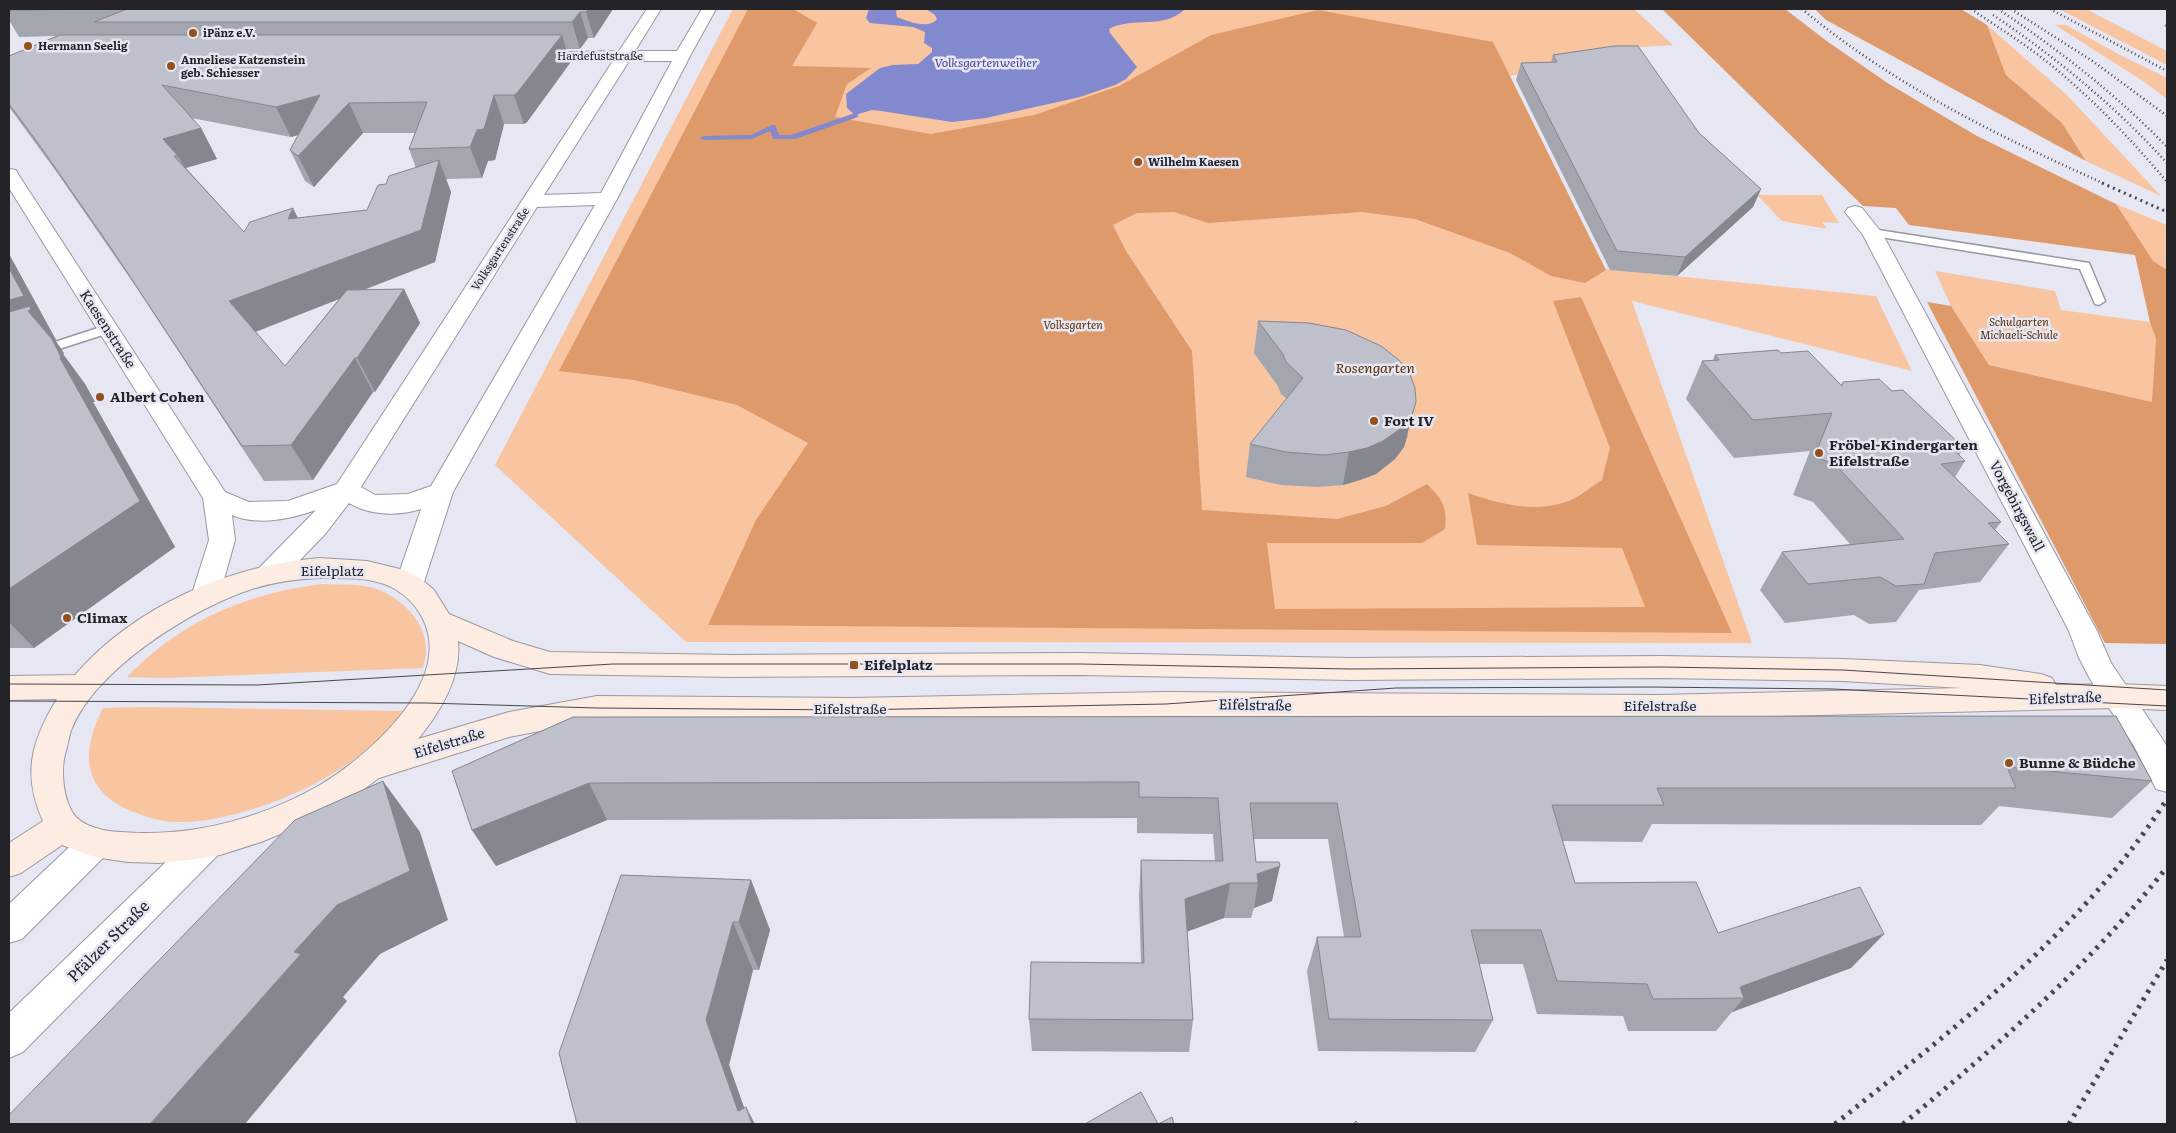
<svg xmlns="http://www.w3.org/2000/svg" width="2176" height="1133" font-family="Literata,serif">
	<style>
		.green { fill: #f9c4a0 }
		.forest { fill: #de9a6a }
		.water { fill: #8289ce }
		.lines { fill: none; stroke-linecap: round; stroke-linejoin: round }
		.stream { fill: #8289ce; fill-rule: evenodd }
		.lane-casing { stroke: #9799a4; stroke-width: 3 }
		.street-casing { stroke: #9799a4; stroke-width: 2 }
		.secondary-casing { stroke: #9799a4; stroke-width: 2 }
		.lane { fill: #fff; fill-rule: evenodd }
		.street { fill: #fff; fill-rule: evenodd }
		.secondary { fill: #fcece1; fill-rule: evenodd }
		.tram { stroke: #47474d; stroke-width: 1 }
		.rail-far2 { stroke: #47474d; stroke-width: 2.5; stroke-dasharray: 1 3; stroke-linecap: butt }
		.rail-far1 { stroke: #47474d; stroke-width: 3; stroke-dasharray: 2 4; stroke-linecap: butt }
		.rail { stroke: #47474d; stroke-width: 5; stroke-dasharray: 3 6; stroke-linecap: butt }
		.wall { fill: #a3a5af; fill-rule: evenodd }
		.shaded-wall { fill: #85868e }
		.building { fill: #bec0cb; stroke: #85868e }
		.poi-dot { fill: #91501c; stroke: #e6e7f3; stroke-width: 2 }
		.labels { text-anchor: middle; stroke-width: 5; stroke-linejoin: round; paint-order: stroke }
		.far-poi-label { font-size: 11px; font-weight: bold; fill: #232328; stroke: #e6e7f3; text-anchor: start }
		.far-street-label { font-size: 11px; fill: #232328; stroke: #e6e7f3 }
		.far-park-label { font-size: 11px; font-style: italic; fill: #5b2f0a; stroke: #e6e7f3 }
		.far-water-label { font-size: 12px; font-style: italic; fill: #46469a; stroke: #e6e7f3 }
		.street-label { font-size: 14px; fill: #232328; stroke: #e6e7f3 }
		.park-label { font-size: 14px; font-style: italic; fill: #5b2f0a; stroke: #e6e7f3 }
		.poi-label { font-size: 14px; font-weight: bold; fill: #232328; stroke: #e6e7f3; text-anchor: start }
		.near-street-label { font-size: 16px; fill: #232328; stroke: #e6e7f3 }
	</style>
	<rect width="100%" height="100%" fill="#e6e7f3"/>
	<path class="green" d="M733,9H1634L1673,45L1624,48L1510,76L1605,269L1876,296L1912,371L1632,301L1752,643L686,642L495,465Z
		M2059,9H2086L2167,51V65Z
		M1987,25L2067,95L2161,196L2086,161L2062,123L2006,75Z
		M2055,25H2066L2120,55L2167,78V99L2146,83Z
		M1757,195H1822L1839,223L1822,222L1827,229L1782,221Z
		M2116,204L2167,225V270L2153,262Z
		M1935,271L2055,291L2061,310L2150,322L2157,339L2167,400L2152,402L1989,365L1951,306Z
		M322,584C336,585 351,584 365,586C394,591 426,618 426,649C427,655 424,662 423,668L166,678L127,677C180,622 246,593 322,584Z
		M146,707L404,711C369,756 321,785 268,804C239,814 205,823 175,822C159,822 145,816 131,811C81,790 81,751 103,708Z"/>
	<path class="forest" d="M748,9H793L817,23L792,66L871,68L847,84L835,117L931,134L1034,115L1119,86L1211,35L1318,10L1493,42L1606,270L1585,283L1551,276L1510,253L1415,219L1362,212L1208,223L1174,212L1137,213L1113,225L1126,251L1192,351L1202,510L1337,519L1386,506L1427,484C1443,500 1447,506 1445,529L1422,543H1267L1275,609L1645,607L1622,548L1477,545L1468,493C1501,504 1531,513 1566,502C1578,498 1591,487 1602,480L1610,448L1553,301L1581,297L1732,633L708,625L756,520L808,443L737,405L634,380L559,371Z
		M1662,9H1785L1828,42L1889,84L1977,136L2116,204L2153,261L2167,270V644L2105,643L1927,302L1951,306L1989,365L2152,402L2156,339L2150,322L2135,255L1909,225L1896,208L1863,206Z
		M1815,9H1961L1987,25L2006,75L2062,123L2086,161L1826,20Z"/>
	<path class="water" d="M869,9H899L896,11L897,17C907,21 929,30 937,19L935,15L926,9H1185C1164,30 1133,16 1109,29L1110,33L1137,67L1126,79L1115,85L1080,97L986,118L952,122L881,111L872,110L855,115L847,108L846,94L880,68L893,65L918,64L932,52V48L924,43L925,32L913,27L870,23L866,18Z"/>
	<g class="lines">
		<path class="stream" d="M855,113H858V117L795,139H773L770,131L752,139L704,140L700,138L704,136L751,135L772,125H775L779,135H791Z"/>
		<g class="lane-casing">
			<path id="lane" d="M1872,229L2089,263L2105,301L2099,305L2095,304L2080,269L1868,235L1866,233L1868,231Z
				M107,325L112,326L113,329L112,332L9,365V357Z"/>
		</g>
		<g class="street-casing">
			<path id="street" d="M647,9H661L635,51H677L702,9H716L690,56L617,199L453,492L423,585L419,592L409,595L399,592L395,585L421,509C399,516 370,516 349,503L326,533L280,581L270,584L260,581L256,574L260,567L316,510C291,519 257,526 232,515L235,540L219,597L215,604L205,607L195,604L191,597L209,540L203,498L9,188V169L16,170L18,174L225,492L249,502L288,501L337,484L613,61H531L525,59L523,56L525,53L619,51ZM629,61H672L601,193L544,195ZM595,205L431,486L408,494L375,495L361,487L537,207Z
				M1855,206L1862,208L1882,233L2097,631L2111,663L2163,740L2167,747V792L2156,789L2134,746L2090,679L2079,658L2069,631L1863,235L1845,212L1848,208Z
				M96,828L108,833L113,843L108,853L22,939L9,943V904L84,833Z
				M207,829L219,834L224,844L219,854L23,1052L9,1058V1013L195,834Z"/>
		</g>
		<g class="secondary-casing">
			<path id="secondary" d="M320,558L367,561L404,570L420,578L434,590L449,614L513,641L550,652L734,655L1080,653L1351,658L1661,656L1843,659L1980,665L2041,674L2052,678L2056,685L2117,684L2167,686V710L2117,708L1658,719L1166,716L852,722L597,720L509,737L379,778L345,803L319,818L261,842L220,855L189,860L159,863L128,862L94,857L62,845L21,873L9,877V843L43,821C22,775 31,741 57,699L9,700V676L75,675C135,606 230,565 320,558ZM320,578C341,578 364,577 384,584C401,590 415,603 423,619C454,682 368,756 320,785C265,816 205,834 142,833C121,832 92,833 76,817C63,803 60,769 66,751C68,744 69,735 72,728C97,668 193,608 252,589C274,582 297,579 320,578ZM458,641L494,657L550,674L734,677L1080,675L1351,680L1661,678L1843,681L1962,688L1658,695L1166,692L852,698L597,696L509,712L418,739C440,713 462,676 458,641Z"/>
		</g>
		<use href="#lane" class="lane"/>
		<use href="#street" class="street"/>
		<use href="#secondary" class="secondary"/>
		<path class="tram" d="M9,684L257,685L613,664H1080L1351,669L1661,667L1843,670L2167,690
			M9,701L427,703L597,708L852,710L1166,704L1396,688L1650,687L1833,689L2167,706"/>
		<path class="rail-far2" d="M1802,9C1893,85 1998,136 2105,184
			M1971,9C1996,26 2022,42 2046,61C2091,97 2130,138 2167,182
			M1998,9C2059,50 2116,94 2167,147
			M2011,9L2094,62L2167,116
			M2050,9L2167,71
			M1993,15C2057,58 2115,106 2167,163"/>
		<path class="rail-far1" d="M2102,183L2167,212"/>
		<path class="rail" d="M1835,1124C1954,1029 2084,929 2167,799
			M1903,1124C1999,1044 2089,966 2167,867
			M2069,1124L2167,960"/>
	</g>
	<path class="wall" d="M9,9H613L594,38H588L580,49H566L570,63L527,122L524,124H504L495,160L488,161L482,178L446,179L451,192L435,262L364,290L404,289L420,323L375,392H373L313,480L264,481L134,284L58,174L9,107V56L56,36L19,37L9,20ZM191,118L291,137L298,135L290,150L305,181L314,187L363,133H415L409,149L416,168L367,210L298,218L244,232L186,168L217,159L201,128ZM339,299L285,366L256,332Z
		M2167,22V28L2164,26Z
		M1553,55L1699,133L1761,189L1753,207L1677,276L1610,270L1516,80L1521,63H1551Z
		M9,254L56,340H55L62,350L64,354H63L85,384L95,402H93L175,547L34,648H9Z
		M1258,321L1408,435L1404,447L1395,459L1376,474L1360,480L1343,485L1318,487L1281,485L1246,477L1250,444L1287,399L1281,394L1278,386L1254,353Z
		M1781,353L1842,385L1843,382L1892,391L1964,448L1959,455L1965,461L1955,477L2001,522L1995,530L2009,544L1980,582L1919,590L1896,622L1869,624L1854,615L1785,623L1760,590L1782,552L1850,544L1813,502L1793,495L1810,451L1734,458L1686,399L1702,361L1713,360L1715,355Z
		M2116,716L2152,781L2112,818L1999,806L1981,825L1652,824L1642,842L1563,841L1575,883L1718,933L1884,934L1851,968L1732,1012L1716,1031H1628L1623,1016L1537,1014L1523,964H1479L1493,1020L1475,1052L1318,1051L1307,971L1317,937H1344L1328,839H1253L1256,862L1272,901L1254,908L1251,918H1224L1187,931L1193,1020L1189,1052L1032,1051L1029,1019L1141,963L1139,896L1141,860L1215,861L1213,834L1137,833V818L607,820L496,866L472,830L452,771Z
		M751,880L770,930L759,970H753L729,1065L744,1108L577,1124Z"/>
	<path class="shaded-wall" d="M588,9H613L594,38L586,12Z
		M580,12L588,38L580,49L572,22Z
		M562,35L570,63L527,122L524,124L514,95Z
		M320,95L349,103L363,133L314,187L298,156L326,127L291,137L276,107Z
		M494,95L504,124L495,160L488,161L482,178L470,147L477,130Z
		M201,128L217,159L185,168L178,156L163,139Z
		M439,160L451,192L435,262L249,334L229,301L421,230Z
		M1761,189L1753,207L1677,276L1685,257Z
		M293,208L309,240L288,219Z
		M9,254L56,340H55L62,350L64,354H63L85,384L95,402H93L175,547L34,648L9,622Z
		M404,289L420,323L375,392L357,358Z
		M355,358L373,392L313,480L291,445Z
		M1416,402L1404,447L1395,459L1376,474L1360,480L1343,485L1349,452Z
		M383,781L420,832L448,920L380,954L343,997L347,1001L245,1124H150L294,952Z
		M589,783L607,820L496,866L472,830Z
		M1280,866L1272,901L1254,908L1258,883L1257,874Z
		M751,880L770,930L759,970L739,922Z
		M1230,883L1224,918L1181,934L1185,899Z
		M733,922L753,970L729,1065L750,1124L738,1111L706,1020Z
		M1884,934L1851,968L1732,1012L1744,998L1740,987Z
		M746,1107L755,1124H752Z"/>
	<path class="building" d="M9,9H588L586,12H580L572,22H94L127,9L9,10Z
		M60,35H562L517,93L514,95H494L484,129L477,130L470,147L409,149L427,102L349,103L298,156L290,150L320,95L276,107L162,85L201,128L163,139L178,156H174L244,232L250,222L293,208L288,219L367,210L378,185L386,184L389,176L439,160L421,230L229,301L285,366L347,290L404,289L357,358H355L291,445L242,446L113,251L38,143L9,104V56Z
		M1614,46H1638L1699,133L1761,189L1685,257L1617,251L1521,63L1557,62L1553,55Z
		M9,268L24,296L9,300Z
		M30,306L31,309L28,311L52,339L61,357L60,358L140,501L9,589V312Z
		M1258,321L1309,323L1346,330L1381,346L1399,360L1409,372L1415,388L1416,402L1412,415L1403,427L1383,441L1367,448L1349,452L1324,455L1286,452L1250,444L1303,378L1286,362L1283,354Z
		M1778,350L1781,353L1808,351L1842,386L1843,382L1879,379L1892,391L1903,390L1964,448L1953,449L1965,461L1941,464L2001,522L1988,523L2009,544L1935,553L1924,584L1896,586L1880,577L1808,584L1782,552L1904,539L1835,464L1814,457L1832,413L1753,420L1702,361L1719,360L1715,355Z
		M2116,716L2152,781L2007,767L2016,788H1657L1664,805H1552L1575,883L1696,882L1718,933L1860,887L1884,934L1740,987L1744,998L1653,999L1647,984L1557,981L1541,930H1471L1493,1020L1329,1019L1317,937H1361L1337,803H1250L1256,862H1279L1280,866L1257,874L1258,883H1230L1185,899L1193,1020L1029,1019L1031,962L1144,963L1141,860L1223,861L1218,798L1139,797V782L589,783L472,830L452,771L573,717Z
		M383,781L410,871L337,905L294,952L301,954L150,1124H9V1115L295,820Z
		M621,875L751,880L739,922H733L706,1020L738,1111L746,1107L752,1124H577L559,1053Z
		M1141,1092L1158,1124L1172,1117L1174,1124H1085Z
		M1356,1121L1358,1124H1353Z"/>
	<g class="poi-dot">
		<circle cx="193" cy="33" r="5"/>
		<circle cx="28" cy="46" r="5"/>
		<circle cx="171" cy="66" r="5"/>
		<circle cx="1138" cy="162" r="5"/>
		<circle cx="100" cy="397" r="5"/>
		<circle cx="1374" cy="421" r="5"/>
		<circle cx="1819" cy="453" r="5"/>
		<circle cx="67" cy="618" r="5"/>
		<rect x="849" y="660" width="10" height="10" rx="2.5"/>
		<circle cx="2009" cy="763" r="5"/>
	</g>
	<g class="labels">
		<g class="far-poi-label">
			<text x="203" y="37">iPänz e.V.</text>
			<text x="38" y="50">Hermann Seelig</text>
			<text x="181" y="64">Anneliese Katzenstein<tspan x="181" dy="13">geb. Schiesser</tspan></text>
			<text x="1148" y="166">Wilhelm Kaesen</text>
		</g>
		<g class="far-street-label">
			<text x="600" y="60">Hardefuststraße</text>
			<text transform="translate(500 249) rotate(-57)" y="4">Volksgartenstraße</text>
		</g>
		<g class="far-park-label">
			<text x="2019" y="326">Schulgarten<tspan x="2019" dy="13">Michaeli-Schule</tspan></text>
			<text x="1073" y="329">Volksgarten</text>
		</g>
		<g class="far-water-label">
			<text x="986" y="67">Volksgartenweiher</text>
		</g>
		<g class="street-label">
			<text transform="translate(108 329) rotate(57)" y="5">Kaesenstraße</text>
			<text transform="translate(2017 506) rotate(62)" y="5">Vorgebirgswall</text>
			<text x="332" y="576">Eifelplatz</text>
			<text transform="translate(2065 698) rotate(-2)" y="5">Eifelstraße</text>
			<text transform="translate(1255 705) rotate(1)" y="5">Eifelstraße</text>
			<text x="1660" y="711">Eifelstraße</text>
			<text x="850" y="714">Eifelstraße</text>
			<text transform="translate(449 743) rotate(-17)" y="5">Eifelstraße</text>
		</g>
		<g class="park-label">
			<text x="1375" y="373">Rosengarten</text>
		</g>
		<g class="poi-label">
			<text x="110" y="402">Albert Cohen</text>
			<text x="1384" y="426">Fort IV</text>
			<text x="1829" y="450">Fröbel-Kindergarten<tspan x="1829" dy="16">Eifelstraße</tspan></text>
			<text x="77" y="623">Climax</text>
			<text x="864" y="670">Eifelplatz</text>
			<text x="2019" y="768">Bunne &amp; Büdche</text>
		</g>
		<g class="near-street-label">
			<text transform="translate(108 941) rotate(-45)" y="6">Pfälzer Straße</text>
		</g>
	</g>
	<rect width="2176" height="1133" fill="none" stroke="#232328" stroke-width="20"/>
</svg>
